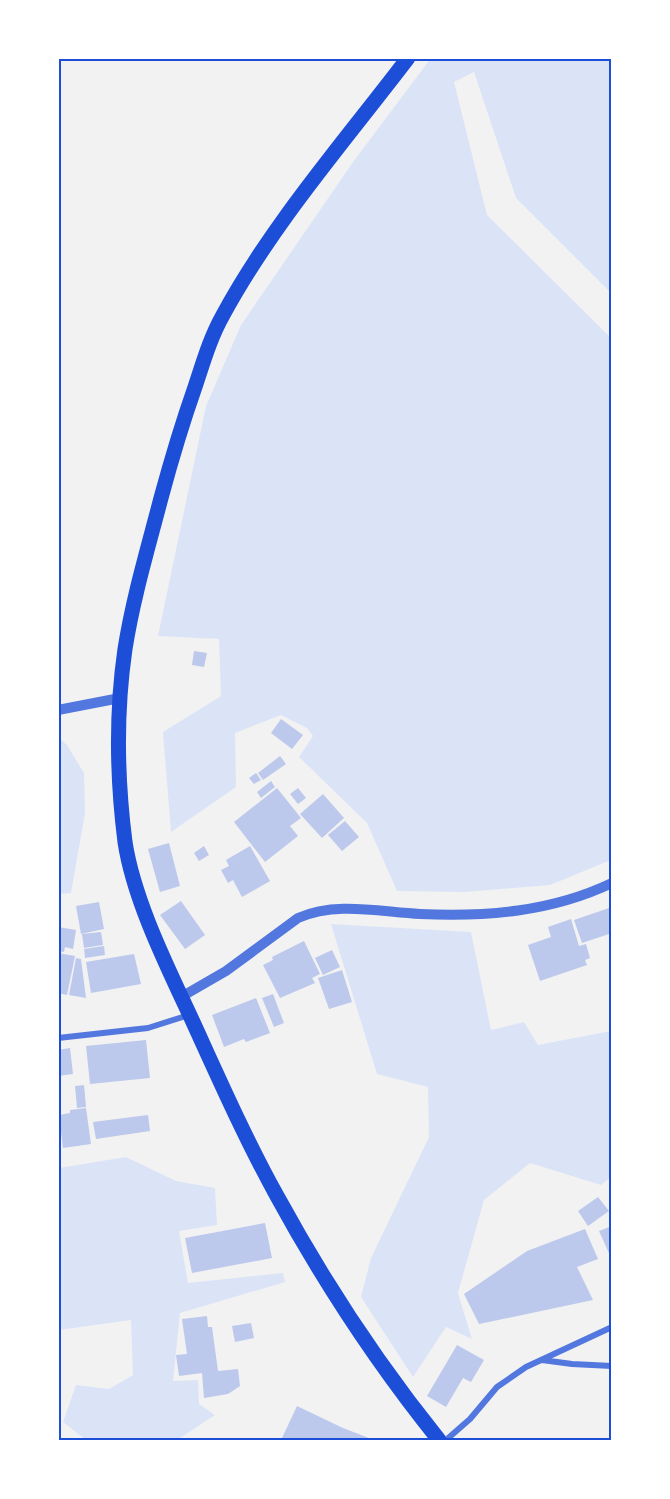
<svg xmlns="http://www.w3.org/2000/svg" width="670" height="1499" font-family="Lato,sans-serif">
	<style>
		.green { fill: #dbe4f7 }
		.building { fill: #bdc9ec }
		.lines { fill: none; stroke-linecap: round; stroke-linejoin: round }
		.minor { stroke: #5277de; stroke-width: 6 }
		.tertiary { stroke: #5277de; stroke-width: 10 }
		.primary { stroke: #1d4ed8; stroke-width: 15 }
		.neatline { fill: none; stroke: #1d4ed8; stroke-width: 2 }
	</style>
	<rect width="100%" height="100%" fill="#f2f2f2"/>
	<path class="green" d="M431,58L611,59V293L516,198L474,72L454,82L487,215L611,338V860L550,885L465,892L397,891L367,823L299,757L313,736L307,728L281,715L235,733L236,787L171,832L163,732L221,696L219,639L158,636L206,406L241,325L353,162Z
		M59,738L67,745L84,773L85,813L71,893L59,894Z
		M331,924L471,932L491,1030L524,1022L538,1045L611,1031V1177L601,1185L530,1163L484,1200L458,1293L472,1339L446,1327L413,1377L361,1297L371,1258L429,1137L428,1087L377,1074Z
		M126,1157L176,1181L215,1188L217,1225L179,1231L188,1283L283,1273L285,1282L180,1313L173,1381L198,1380L199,1404L215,1415L177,1440H86L63,1422L76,1385L109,1389L133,1375L131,1320L59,1330V1168Z"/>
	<path class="building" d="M194,651L207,653L204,667L192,665Z
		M281,719L303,735L292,749L271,733Z
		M280,756L286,764L263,780L258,773Z
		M256,773L261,780L254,784L249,778Z
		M271,781L275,787L261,798L257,792Z
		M277,788L301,818L290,826L298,836L265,862L234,822Z
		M298,788L306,798L298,804L290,794Z
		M323,794L344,818L322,838L300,814Z
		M345,821L359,837L342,851L328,835Z
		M169,843L180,886L160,892L148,849Z
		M204,846L209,855L199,861L194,853Z
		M250,846L270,881L242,897L233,880L228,883L221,870L229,866L226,860Z
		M181,901L205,935L185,949L160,915Z
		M99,902L104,929L81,934L76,906Z
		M612,907V933L582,943L574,920Z
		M571,919L579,946L586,944L590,958L585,960L587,965L540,981L528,945L551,937L548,927Z
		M58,927L76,930L73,949L65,947L64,952L58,951Z
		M101,932L103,945L84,948L82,934Z
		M304,941L320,974L312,978L315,983L280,998L263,965L273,960L272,957Z
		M104,946L105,955L85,958L84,949Z
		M332,950L340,967L323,975L315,958Z
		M58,953L75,956L67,995L58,993Z
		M134,954L141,984L91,993L86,962Z
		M76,958L81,959L86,998L69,995Z
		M342,970L352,1002L329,1009L318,978Z
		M273,994L284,1023L274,1027L262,998Z
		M256,998L270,1033L246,1042L244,1039L224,1047L212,1015Z
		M146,1040L150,1078L90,1084L86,1046Z
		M70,1048L73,1074L58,1076V1050Z
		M84,1085L86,1107L77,1108L75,1086Z
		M86,1108L91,1144L63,1148L59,1115L70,1113V1110Z
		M148,1115L150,1131L96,1139L93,1122Z
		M598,1197L609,1211L588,1226L578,1211Z
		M265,1223L272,1258L192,1273L185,1238Z
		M612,1226V1260L599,1231Z
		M585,1229L598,1259L577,1267L593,1300L479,1324L464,1294L527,1251Z
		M207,1316L208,1327H212L218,1371L238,1369L240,1386L228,1394L204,1398L202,1373L179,1376L176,1355L187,1354L182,1319Z
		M251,1323L254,1338L235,1342L232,1326Z
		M457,1345L484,1360L471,1382L463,1378L446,1407L427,1396Z
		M297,1406L343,1428L374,1440H287L282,1438Z"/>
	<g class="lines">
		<path class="minor" d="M58,1038L148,1028L189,1015
			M542,1360L572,1364L612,1366
			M446,1440L470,1419L497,1387L526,1367L612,1327"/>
		<path class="tertiary" d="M58,710L120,698
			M181,997L226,971L298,918C336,901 380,912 420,914C486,917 551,912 612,883"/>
		<path class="primary" d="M408,58C344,142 273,223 223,315C210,338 203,363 195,387C182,424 171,461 161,498C148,548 133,598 125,649C116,711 117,779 125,842C134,901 168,968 193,1022C220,1081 246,1140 277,1196C325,1284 377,1363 439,1440"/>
	</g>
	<rect width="670" height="1499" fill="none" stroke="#ffffff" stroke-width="120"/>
	<rect x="60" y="60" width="550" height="1379" class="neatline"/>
</svg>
